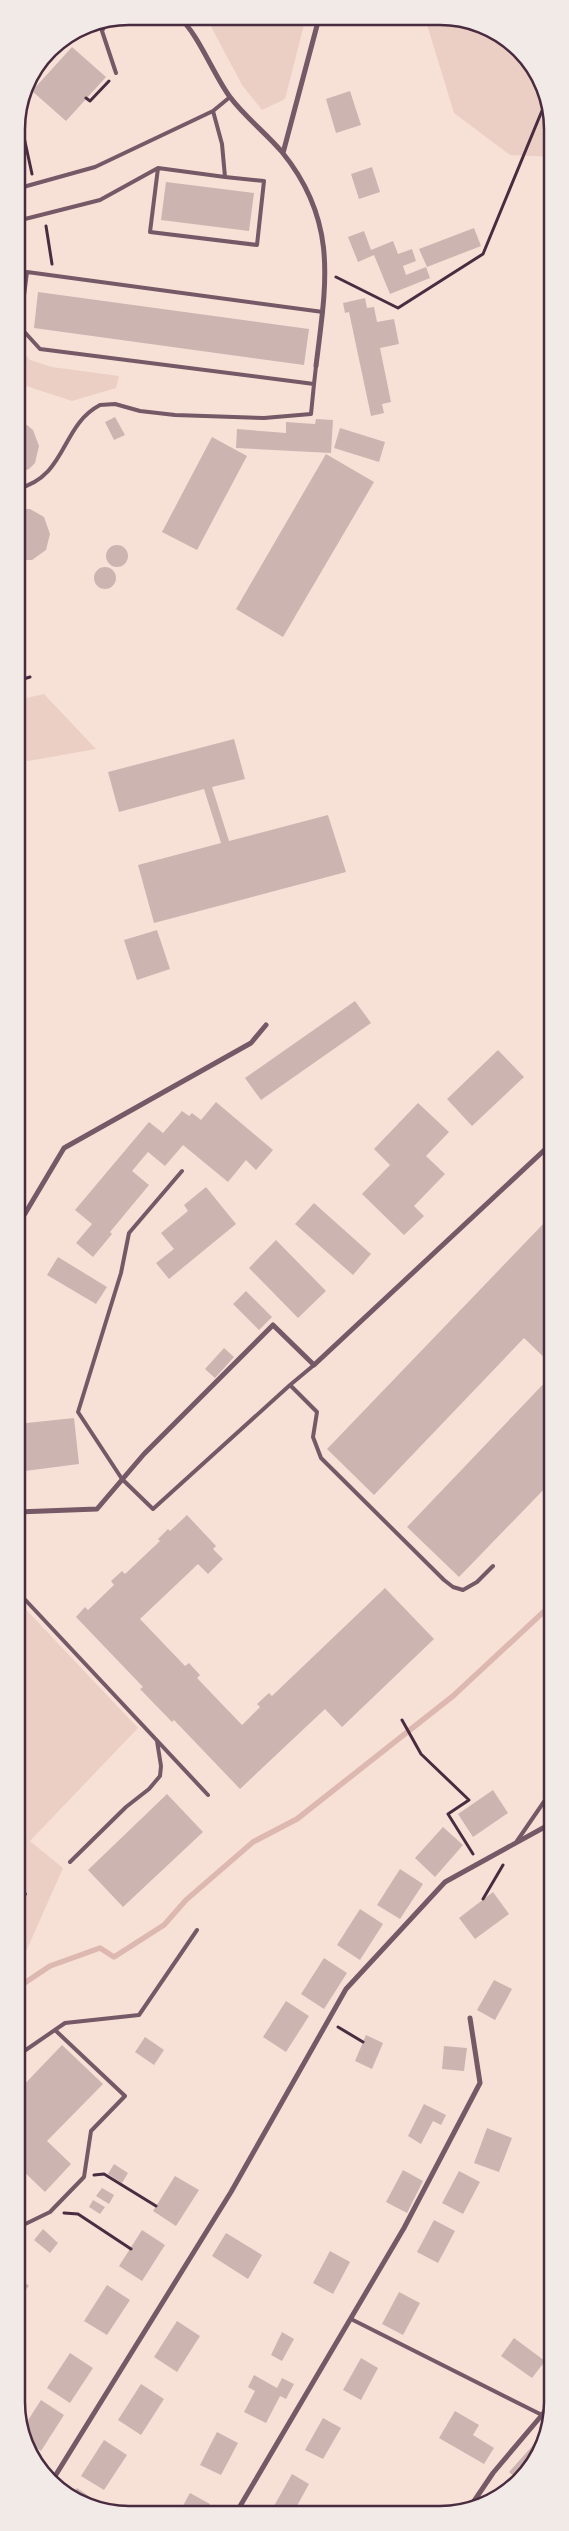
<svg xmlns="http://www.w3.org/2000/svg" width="569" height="2531" font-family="Helvetica,sans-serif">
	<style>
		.green { fill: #ebcfc5 }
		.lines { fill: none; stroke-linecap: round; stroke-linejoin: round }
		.stream { stroke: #dcb8b0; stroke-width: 5.5 }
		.building { fill: #ccb4b1 }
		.path { stroke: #4a2c40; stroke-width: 3 }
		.service { stroke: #755966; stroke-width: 4 }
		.minor { stroke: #755966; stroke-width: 5 }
		.rim { fill: none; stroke: #4a2c40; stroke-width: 2.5 }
	</style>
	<rect width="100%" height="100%" fill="#f7e1d7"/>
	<path class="green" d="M206,17H306L285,99L262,110L242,85Z
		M425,18H462L525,54L552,114V157L510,155L454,113Z
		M17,345L30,360L52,367L119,376L116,388L72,401L17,383Z
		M44,694L96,749L17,763V700Z
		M17,1600L138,1728L30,1841L63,1868L17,1972Z"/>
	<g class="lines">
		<path class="stream" d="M17,1988L50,1966L100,1948L114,1957L164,1925L186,1900L253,1842L297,1819L453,1696L552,1604"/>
	</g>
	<path class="building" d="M72,47L106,77L66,121L32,91Z
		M350,91L361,125L336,133L326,99Z
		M372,167L380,192L359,199L351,174Z
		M166,182L254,193L249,231L161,220Z
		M474,228L481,246L427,267L419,249Z
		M364,231L371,250L393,241L398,254L412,249L416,261L403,266L406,275L426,267L430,278L390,294L374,255L358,262L348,237Z
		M38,292L309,329L304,365L34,328Z
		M365,298L367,308L374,307L377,322L394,319L399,344L380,348L391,402L382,404L384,413L371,416L349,312L345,313L343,303Z
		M115,417L125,435L114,440L105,422Z
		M316,419L333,420L331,453L236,448L237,429L286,433V422L315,424Z
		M17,422L27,425L33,430L39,446L35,463L29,469L17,473Z
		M340,428L385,442L379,462L334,448Z
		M212,437L247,456L197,550L162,532Z
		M326,454L374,482L283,637L236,609Z
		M21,509H30L44,517L50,534L46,550L32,560H17V510Z
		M106 556a11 11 0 1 1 22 0a11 11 0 1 1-22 0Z
		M94 578a11 11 0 1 1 22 0a11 11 0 1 1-22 0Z
		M234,739L245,779L212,787L229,841L328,815L346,872L154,923L138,865L221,843L204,789L119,812L108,772Z
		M157,930L170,969L137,980L124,940Z
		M355,1001L371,1023L261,1100L245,1078Z
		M498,1050L524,1077L472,1126L447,1099Z
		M216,1102L273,1150L256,1170L246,1160L228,1182L183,1145L165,1166L148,1152L132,1171L149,1185L110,1232L112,1234L93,1257L76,1243L92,1224L75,1210L149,1122L163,1133L182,1111L189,1116L192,1113L201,1120Z
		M418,1103L449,1132L426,1156L445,1174L414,1206L424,1216L404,1235L362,1194L390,1165L374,1149Z
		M206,1187L236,1224L169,1279L156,1263L174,1249L161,1233L188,1211L184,1205Z
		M314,1203L371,1254L353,1275L295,1224Z
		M546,1221L552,1227V1365L524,1338L374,1495L327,1449Z
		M276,1240L326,1291L298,1318L249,1268Z
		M58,1257L107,1287L96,1304L47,1275Z
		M246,1291L272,1317L259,1330L233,1304Z
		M224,1348L234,1357L215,1378L205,1369Z
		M552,1375V1481L459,1577L407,1527Z
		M74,1418L79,1464L17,1472V1424Z
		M187,1515L216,1546L213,1549L223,1559L208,1574L198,1564L140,1619L185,1666L189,1663L200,1675L197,1678L242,1725L260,1707L257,1704L269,1693L272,1696L385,1588L434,1639L342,1727L325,1709L240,1789L174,1720L172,1722L140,1689L143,1687L76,1617L85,1607L88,1610L114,1585L111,1581L122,1571L125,1574L160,1541L158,1539L168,1529L170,1531Z
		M493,1790L508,1813L473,1837L458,1814Z
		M167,1794L203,1832L123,1907L88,1870Z
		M443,1827L463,1845L435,1877L415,1858Z
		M400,1869L423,1884L400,1919L377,1905Z
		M493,1892L509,1914L475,1939L459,1918Z
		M360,1909L383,1924L360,1960L337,1945Z
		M324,1958L347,1973L324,2009L301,1994Z
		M494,1980L512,1989L495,2020L477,2010Z
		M286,2001L309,2016L286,2052L263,2037Z
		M366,2035L383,2043L372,2069L355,2061Z
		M145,2037L164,2050L154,2065L135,2052Z
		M62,2045L103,2084L47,2141L71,2164L45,2192L17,2165V2092Z
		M444,2046L467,2048L464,2071L442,2069Z
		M424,2104L446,2115L441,2125L433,2121L421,2144L408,2136Z
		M487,2128L512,2138L499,2172L474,2163Z
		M114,2164L128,2173L122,2183L108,2174Z
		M403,2170L423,2181L407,2213L386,2202Z
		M459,2171L480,2182L463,2214L442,2203Z
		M175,2176L199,2190L176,2226L153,2211Z
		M102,2188L114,2195L109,2204L96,2196Z
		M93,2200L105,2207L100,2214L89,2207Z
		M434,2220L455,2231L438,2263L417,2252Z
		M43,2229L58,2243L50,2253L34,2240Z
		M142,2230L165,2245L142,2281L119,2266Z
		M226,2233L262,2255L248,2279L212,2256Z
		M330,2251L350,2262L333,2294L313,2283Z
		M17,2275L29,2286L17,2299Z
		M107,2285L130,2300L107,2335L84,2321Z
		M399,2292L420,2303L403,2335L382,2324Z
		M177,2321L200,2336L177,2372L154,2357Z
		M282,2332L294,2339L282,2361L271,2355Z
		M514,2338L545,2361L532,2378L501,2356Z
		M70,2353L93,2368L70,2403L47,2388Z
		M361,2358L378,2368L361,2400L343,2390Z
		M254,2375L277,2388L282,2378L294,2384L286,2399L280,2396L266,2423L244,2412L255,2391L248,2387Z
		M141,2384L164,2399L141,2435L118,2420Z
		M41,2400L64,2415L41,2451L30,2444L23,2428Z
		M455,2411L479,2425L473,2435L494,2448L484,2464L439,2438Z
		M323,2418L341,2428L323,2459L305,2450Z
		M217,2432L238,2443L221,2475L200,2465Z
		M104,2440L127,2455L104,2490L81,2476Z
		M535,2443L538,2445L525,2477L519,2481L509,2472Z
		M292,2474L309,2484L293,2513H288L274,2506Z
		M77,2488L99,2503L97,2507L73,2493Z
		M190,2493L210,2504L206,2513H179Z"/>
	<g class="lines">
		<path class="path" d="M86,98L90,101L109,81
			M19,114L32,174
			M46,226L52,264
			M336,277L398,308L483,254L546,101
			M17,681L30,677
			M402,1720L421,1754L469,1800L448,1814L473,1854
			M483,1899L503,1865
			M338,2027L363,2042
			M94,2175L104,2174L156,2206
			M64,2213L78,2214L131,2249"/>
		<path class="service" d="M108,20L102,31L116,73
			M213,111L222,144L225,177L158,168L150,232L257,245L264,181L225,177
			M16,189L95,167L213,111L230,97
			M17,221L100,200L158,168
			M316,366L314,384L40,349L20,327L27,272L323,312
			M17,489C68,476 60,426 100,405L115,404L140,411L175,415L264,418L311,414L314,384
			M182,1171L129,1233L121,1273L78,1412L122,1479L153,1509L290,1385L317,1412L313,1437L321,1458L444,1580L453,1587L463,1590L477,1582L493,1566
			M17,1217L21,1220
			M290,1385L314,1365
			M17,1591L208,1795
			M517,1841L552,1790
			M70,1862L126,1807L149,1789L160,1776L161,1766L157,1741
			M17,1888L25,1894
			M17,2056L65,2023L139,2015L197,1930
			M17,2228L50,2212L84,2177L91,2131L125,2096L55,2030
			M351,2319L542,2415L553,2394"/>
		<path class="minor" d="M179,17C199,35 213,74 230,97C245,117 266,133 282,152C339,222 326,284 316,366
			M283,153L319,18
			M17,1227L64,1148L251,1043L266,1025
			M17,1512L97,1509L144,1454L273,1325L314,1365L552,1143
			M52,2481L231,2192L346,1989L445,1882L552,1823
			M468,2510L493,2473L542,2415L549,2419
			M236,2513L404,2228L480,2083L470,2018"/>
	</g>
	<path d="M0 0H569V2531H0ZM129 25H440A104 104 0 0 1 544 129V2402A104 104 0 0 1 440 2506H129A104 104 0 0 1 25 2402V129A104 104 0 0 1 129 25Z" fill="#f1eae7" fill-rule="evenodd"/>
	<path class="rim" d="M129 25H440A104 104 0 0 1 544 129V2402A104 104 0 0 1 440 2506H129A104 104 0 0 1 25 2402V129A104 104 0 0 1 129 25Z"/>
</svg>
